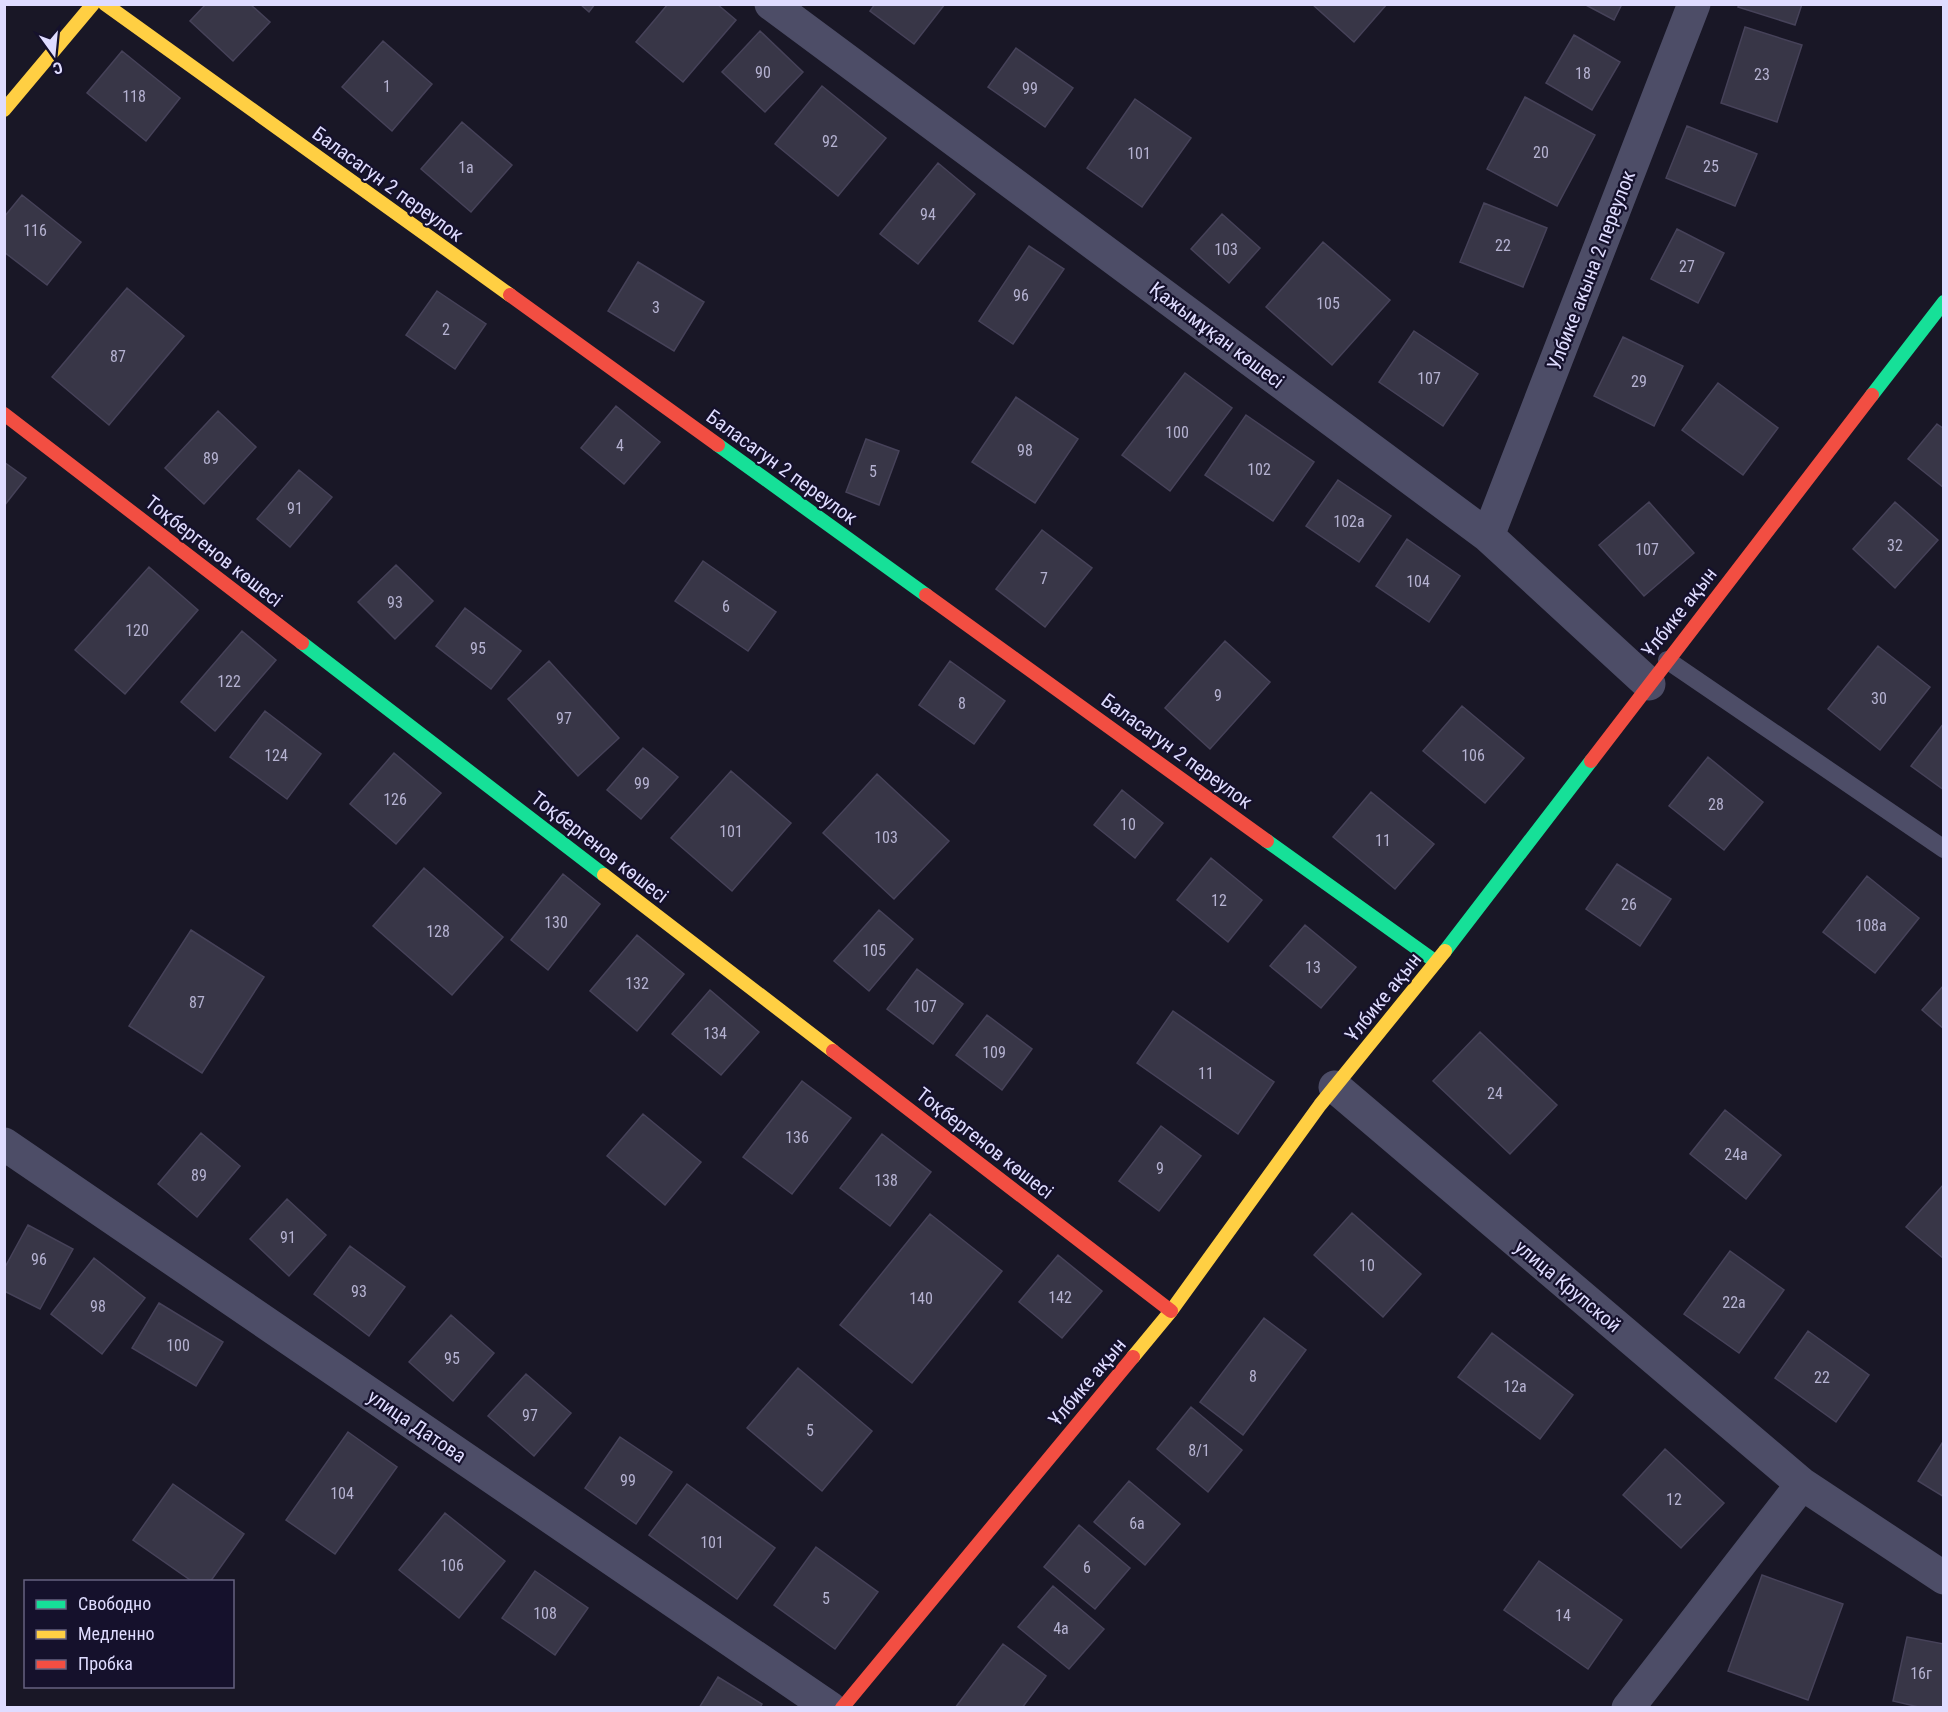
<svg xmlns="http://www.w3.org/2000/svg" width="1948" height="1712" font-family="'Roboto Condensed',sans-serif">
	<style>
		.building { fill: #383647; stroke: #464259; stroke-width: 1.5 }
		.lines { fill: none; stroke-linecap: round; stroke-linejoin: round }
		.lane { stroke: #4d4d67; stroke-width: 18 }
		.street { stroke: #4d4d67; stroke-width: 33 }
		.fast { stroke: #16e098; stroke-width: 14 }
		.slow { stroke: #ffcf43; stroke-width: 14 }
		.jam { stroke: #f24e42; stroke-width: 14 }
		.labels { text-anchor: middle; stroke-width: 4.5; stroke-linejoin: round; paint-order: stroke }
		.number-label { font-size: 16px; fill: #b5b2d1 }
		.street-label { font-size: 20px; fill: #dfdcff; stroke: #15112c }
	</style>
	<rect width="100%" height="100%" fill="#191726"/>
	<path class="building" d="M206,4H250L270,22L233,61L190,21Z
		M580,4H595L589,12Z
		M668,4H717L736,20L683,82L636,42Z
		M875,4H945L914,44L870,11Z
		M1312,4H1387L1354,42Z
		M1584,4H1622L1614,20Z
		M1739,4H1802L1795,25L1738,7Z
		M1745,27L1802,45L1777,122L1721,103Z
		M760,31L803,72L765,112L722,72Z
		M1574,35L1620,62L1592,110L1546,83Z
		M383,41L432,84L392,131L342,87Z
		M1016,48L1073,88L1045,127L988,87Z
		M122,51L180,98L146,141L87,93Z
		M822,86L886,138L838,196L775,144Z
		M1525,97L1595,135L1557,206L1487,169Z
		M1135,99L1191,138L1142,207L1087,168Z
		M462,122L512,165L471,212L421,169Z
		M1687,126L1757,154L1735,206L1666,178Z
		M938,163L975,194L918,264L880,234Z
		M22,195L81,242L47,285L4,252V217Z
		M1484,203L1547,228L1523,287L1460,262Z
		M1222,214L1260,248L1229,283L1191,249Z
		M1677,229L1724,253L1698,303L1651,279Z
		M1323,242L1390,300L1332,365L1266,307Z
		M1029,246L1064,269L1013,344L979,321Z
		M638,262L704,302L674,351L608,311Z
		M127,288L184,336L109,425L52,377Z
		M437,291L486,324L455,369L406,335Z
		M1414,331L1478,374L1443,426L1379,382Z
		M1623,337L1683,366L1654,426L1594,396Z
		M1185,373L1232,408L1170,491L1122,455Z
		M1718,383L1778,428L1743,475L1682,430Z
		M1016,397L1078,439L1035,503L972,462Z
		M616,406L660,442L624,484L581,448Z
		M218,411L256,447L204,504L165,468Z
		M1246,415L1314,462L1273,521L1205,475Z
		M1937,424L1944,429V488L1908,459Z
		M866,439L899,451L879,505L846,492Z
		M4,462L26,478L4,506Z
		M299,470L332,497L290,547L257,519Z
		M1338,480L1391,516L1359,562L1306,526Z
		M1649,502L1694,553L1644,596L1599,545Z
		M1895,502L1938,540L1895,588L1853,549Z
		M1042,530L1092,568L1045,627L996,589Z
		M1407,539L1460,576L1429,622L1376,586Z
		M703,561L776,612L748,651L675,601Z
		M396,565L433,601L395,639L358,602Z
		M149,567L198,610L125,694L75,650Z
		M465,608L521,651L491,689L436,646Z
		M242,631L276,660L215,731L181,702Z
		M1225,641L1270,682L1210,749L1165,708Z
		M1878,646L1930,687L1880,750L1828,709Z
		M549,661L619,738L578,776L508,699Z
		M950,661L1005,701L974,744L919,705Z
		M1462,706L1524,758L1485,803L1423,751Z
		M265,711L321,754L287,799L230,757Z
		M1944,723V790L1911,766Z
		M643,748L678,777L641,819L607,790Z
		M394,753L441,793L396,844L350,804Z
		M1708,757L1763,802L1724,850L1669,806Z
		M731,771L791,823L732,891L671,838Z
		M877,774L949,841L894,899L823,833Z
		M1122,790L1163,823L1135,858L1094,825Z
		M1371,792L1434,844L1395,889L1333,837Z
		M1211,858L1262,900L1228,942L1177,900Z
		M1617,864L1671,899L1640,946L1586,909Z
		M424,868L503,937L452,995L373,926Z
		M563,874L600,904L548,970L511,940Z
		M1867,876L1919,918L1875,973L1823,932Z
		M879,910L913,939L869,991L834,961Z
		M1305,925L1356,967L1321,1008L1270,966Z
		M191,930L264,977L202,1073L129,1026Z
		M637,935L684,974L637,1031L590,991Z
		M917,969L963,1004L933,1044L887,1009Z
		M1944,985V1029L1922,1010Z
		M710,990L759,1032L721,1075L672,1034Z
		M1173,1011L1274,1082L1238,1134L1137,1063Z
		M987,1015L1032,1049L1002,1090L956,1055Z
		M1480,1032L1557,1105L1510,1154L1433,1081Z
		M802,1081L851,1118L792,1194L743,1157Z
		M1725,1110L1781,1155L1746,1199L1690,1154Z
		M643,1114L701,1162L665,1205L607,1156Z
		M1161,1126L1201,1156L1159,1211L1119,1181Z
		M201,1133L240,1166L197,1217L158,1184Z
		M882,1134L931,1172L890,1226L840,1188Z
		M1944,1184V1259L1906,1227Z
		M287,1199L326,1235L289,1276L250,1239Z
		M1352,1213L1421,1274L1383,1317L1314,1255Z
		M930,1214L1002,1271L912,1383L840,1325Z
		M28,1225L73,1249L40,1309L4,1291V1269Z
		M350,1246L405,1287L369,1336L314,1294Z
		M1730,1251L1784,1290L1739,1353L1684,1314Z
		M1058,1255L1102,1291L1062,1338L1019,1302Z
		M94,1258L145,1298L102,1354L51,1314Z
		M159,1303L223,1342L196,1386L132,1348Z
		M451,1315L494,1353L453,1401L409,1362Z
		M1264,1318L1306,1350L1243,1435L1200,1402Z
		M1808,1331L1869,1375L1836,1422L1775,1378Z
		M1492,1333L1573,1395L1540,1439L1458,1377Z
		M798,1368L872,1431L822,1491L747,1428Z
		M526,1374L571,1413L534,1456L488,1416Z
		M1191,1407L1242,1450L1208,1492L1157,1449Z
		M348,1432L397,1467L335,1554L286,1520Z
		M620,1437L672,1472L636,1524L585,1488Z
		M1944,1440V1497L1918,1481Z
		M1665,1449L1724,1503L1681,1548L1623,1495Z
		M1129,1481L1180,1524L1145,1565L1094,1522Z
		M173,1484L244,1534L210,1582H193L133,1540Z
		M687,1484L775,1548L737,1599L649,1535Z
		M445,1513L505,1561L459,1618L399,1570Z
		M1079,1525L1130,1568L1095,1609L1044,1567Z
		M816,1547L878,1592L835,1649L774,1605Z
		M1539,1561L1622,1620L1588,1669L1504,1610Z
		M535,1571L588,1608L555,1655L502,1618Z
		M1762,1575L1843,1604L1808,1700L1728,1671Z
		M1053,1586L1104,1629L1069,1669L1018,1627Z
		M1907,1637L1944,1644V1708H1923L1893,1701Z
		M1003,1644L1046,1676L1022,1708H955Z
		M718,1677L762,1704L760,1708H699Z"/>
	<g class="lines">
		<path class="lane" d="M1667,660L1944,849"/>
		<path class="street" d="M771,4L1488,536L1649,684
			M1488,536L1694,4
			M1335,1087L1802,1484L1944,1578
			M4,1144L830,1708
			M1628,1708L1802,1484"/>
		<path class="fast" d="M1872,395L1944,302
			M718,445L926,595
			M302,643L604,875
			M1267,841L1436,962
			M1445,951L1591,761"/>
		<path class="slow" d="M105,4L510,295
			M4,110L93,4
			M604,875L833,1051
			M1133,1357L1171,1311L1320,1105L1445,951"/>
		<path class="jam" d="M510,295L718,445
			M4,414L302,643
			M926,595L1267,841
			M1591,761L1872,395
			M833,1051L1171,1311
			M842,1708L1133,1357"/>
	</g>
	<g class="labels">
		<g class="number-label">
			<text x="763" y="78">90</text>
			<text x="1583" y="79">18</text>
			<text x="1762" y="80">23</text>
			<text x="387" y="92">1</text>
			<text x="1030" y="94">99</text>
			<text x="134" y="102">118</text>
			<text x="830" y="147">92</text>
			<text x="1541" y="158">20</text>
			<text x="1139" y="159">101</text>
			<text x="1711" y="172">25</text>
			<text x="466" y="173">1а</text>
			<text x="928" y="220">94</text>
			<text x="35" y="236">116</text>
			<text x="1503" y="251">22</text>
			<text x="1226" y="255">103</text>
			<text x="1687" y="272">27</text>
			<text x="1021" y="301">96</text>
			<text x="1328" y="309">105</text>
			<text x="656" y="313">3</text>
			<text x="446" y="335">2</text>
			<text x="118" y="362">87</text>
			<text x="1429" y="384">107</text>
			<text x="1639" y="387">29</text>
			<text x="1177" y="438">100</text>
			<text x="620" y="451">4</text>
			<text x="1025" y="456">98</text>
			<text x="211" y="464">89</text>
			<text x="1259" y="475">102</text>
			<text x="873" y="477">5</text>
			<text x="295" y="514">91</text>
			<text x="1349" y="527">102а</text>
			<text x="1895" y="551">32</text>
			<text x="1647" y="555">107</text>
			<text x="1044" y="584">7</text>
			<text x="1418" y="587">104</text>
			<text x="395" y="608">93</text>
			<text x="726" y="612">6</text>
			<text x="137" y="636">120</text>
			<text x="478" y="654">95</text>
			<text x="229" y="687">122</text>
			<text x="1218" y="701">9</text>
			<text x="1879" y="704">30</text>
			<text x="962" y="709">8</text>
			<text x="564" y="724">97</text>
			<text x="276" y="761">124</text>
			<text x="1473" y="761">106</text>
			<text x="642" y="789">99</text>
			<text x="395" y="805">126</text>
			<text x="1716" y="810">28</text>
			<text x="1128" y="830">10</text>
			<text x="731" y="837">101</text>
			<text x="886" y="843">103</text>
			<text x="1383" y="846">11</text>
			<text x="1219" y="906">12</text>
			<text x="1629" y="910">26</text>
			<text x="556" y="928">130</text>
			<text x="1871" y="931">108а</text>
			<text x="438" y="937">128</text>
			<text x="874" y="956">105</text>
			<text x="1313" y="973">13</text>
			<text x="637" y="989">132</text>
			<text x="197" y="1008">87</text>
			<text x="925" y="1012">107</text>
			<text x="715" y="1039">134</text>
			<text x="994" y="1058">109</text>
			<text x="1206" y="1079">11</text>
			<text x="1495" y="1099">24</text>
			<text x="797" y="1143">136</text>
			<text x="1736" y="1160">24а</text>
			<text x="1160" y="1174">9</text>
			<text x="199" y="1181">89</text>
			<text x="886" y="1186">138</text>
			<text x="288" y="1243">91</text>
			<text x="39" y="1265">96</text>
			<text x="1367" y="1271">10</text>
			<text x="359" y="1297">93</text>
			<text x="1060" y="1303">142</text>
			<text x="921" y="1304">140</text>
			<text x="1734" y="1308">22а</text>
			<text x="98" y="1312">98</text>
			<text x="178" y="1351">100</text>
			<text x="452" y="1364">95</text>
			<text x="1253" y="1382">8</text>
			<text x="1822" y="1383">22</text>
			<text x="1515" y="1392">12а</text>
			<text x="530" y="1421">97</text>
			<text x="810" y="1436">5</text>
			<text x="1199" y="1456">8/1</text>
			<text x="628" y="1486">99</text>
			<text x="342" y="1499">104</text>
			<text x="1674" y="1505">12</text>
			<text x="1137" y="1529">6а</text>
			<text x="712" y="1548">101</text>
			<text x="452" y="1571">106</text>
			<text x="1087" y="1573">6</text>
			<text x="826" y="1604">5</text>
			<text x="545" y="1619">108</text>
			<text x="1563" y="1621">14</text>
			<text x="1061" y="1634">4а</text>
			<text x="1921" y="1679">16г</text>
		</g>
		<g class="street-label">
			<text transform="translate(388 184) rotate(36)" y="7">Баласагун 2 переулок</text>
			<text transform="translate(1591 270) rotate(-69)" y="7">Улбике акына 2 переулок</text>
			<text transform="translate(1217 335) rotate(37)" y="7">Қажымұқан көшесі</text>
			<text transform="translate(782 467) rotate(36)" y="7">Баласагун 2 переулок</text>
			<text transform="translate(214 551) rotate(38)" y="7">Тоқбергенов көшесі</text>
			<text transform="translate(1679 612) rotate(-52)" y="7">Ұлбике ақын</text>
			<text transform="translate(1177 751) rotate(36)" y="7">Баласагун 2 переулок</text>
			<text transform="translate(600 847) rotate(38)" y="7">Тоқбергенов көшесі</text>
			<text transform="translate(1383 997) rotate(-51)" y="7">Ұлбике ақын</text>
			<text transform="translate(985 1143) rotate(38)" y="7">Тоқбергенов көшесі</text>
			<text transform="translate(1568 1286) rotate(40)" y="7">улица Крупской</text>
			<text transform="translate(1087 1382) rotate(-50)" y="7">Ұлбике ақын</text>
			<text transform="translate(417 1426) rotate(34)" y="7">улица Датова</text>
		</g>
	</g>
	<rect width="1948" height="1712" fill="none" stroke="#dfdcff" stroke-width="12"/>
	<rect x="24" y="1580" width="210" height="108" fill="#15112c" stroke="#666280" stroke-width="1.5"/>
	<rect x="36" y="1600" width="30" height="9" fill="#16e098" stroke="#666280" stroke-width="1.5"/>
	<text x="78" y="1610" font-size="18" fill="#dfdcff">Свободно</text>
	<rect x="36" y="1630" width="30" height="9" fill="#ffcf43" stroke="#666280" stroke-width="1.5"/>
	<text x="78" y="1640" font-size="18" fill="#dfdcff">Медленно</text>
	<rect x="36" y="1660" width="30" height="9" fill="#f24e42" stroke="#666280" stroke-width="1.5"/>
	<text x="78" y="1670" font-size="18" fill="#dfdcff">Пробка</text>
	<g transform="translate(54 54) rotate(165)" stroke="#15112c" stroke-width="4.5" paint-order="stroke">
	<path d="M0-4.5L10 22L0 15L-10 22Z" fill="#dfdcff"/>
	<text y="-9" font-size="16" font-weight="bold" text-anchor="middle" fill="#dfdcff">С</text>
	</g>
</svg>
